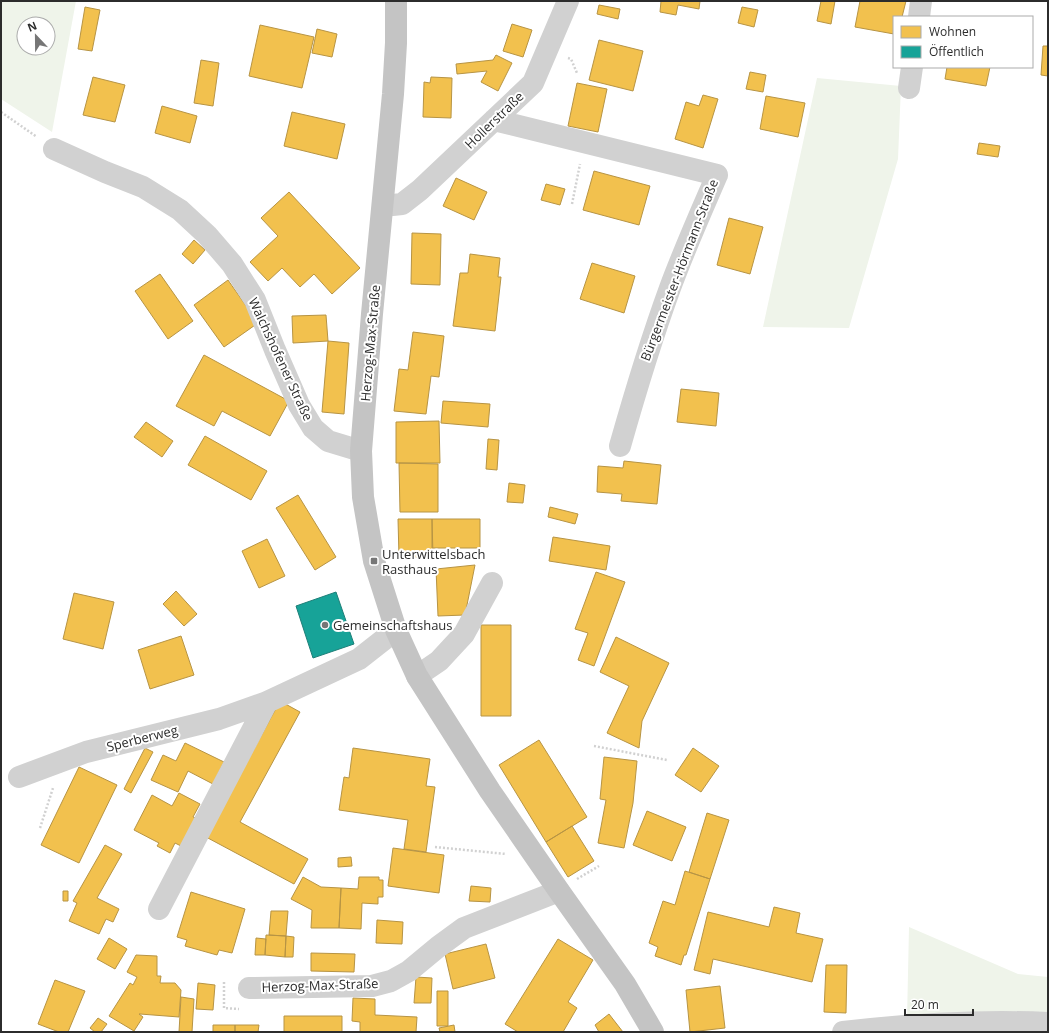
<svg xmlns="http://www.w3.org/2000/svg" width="1049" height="1033" font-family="'Open Sans',sans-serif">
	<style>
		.green { fill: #eff4ea; fill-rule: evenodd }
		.homes { fill: #f2c14e; stroke: #b79444 }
		.public { fill: #17a398; stroke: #1d7f78 }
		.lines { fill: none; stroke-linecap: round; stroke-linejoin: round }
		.path { stroke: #d1d1d1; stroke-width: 2.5; stroke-dasharray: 2 2; stroke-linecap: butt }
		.minor { stroke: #d1d1d1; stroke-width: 22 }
		.major { stroke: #c4c4c4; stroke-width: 22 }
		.poi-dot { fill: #767676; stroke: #fff; stroke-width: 1.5 }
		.labels { text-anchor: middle; stroke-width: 4; stroke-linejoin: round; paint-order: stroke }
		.street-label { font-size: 13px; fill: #2c2c2c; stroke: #fff }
		.poi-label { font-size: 13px; fill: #2c2c2c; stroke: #fff; text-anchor: start }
	</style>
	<rect width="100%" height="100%" fill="#fff"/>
	<path class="green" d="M1,1H76L52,132L1,99ZM24,24H48V48H24Z
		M817,78L901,86L898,159L849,328L763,327Z
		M909,927L1018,974L1048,977V1022L907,1020Z"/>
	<path class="homes" d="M661,1H700L699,9L678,5L676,15L660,12Z
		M821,1H835L831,24L817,21Z
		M860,1H906L902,17H894V34L855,27Z
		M599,5L620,9L618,19L597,14Z
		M85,7L100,10L92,51L78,49Z
		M742,7L758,10L754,27L738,23Z
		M512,24L532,30L523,57L503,51Z
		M260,25L314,37L302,88L249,76Z
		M317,29L337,34L332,57L312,53Z
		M599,40L643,51L633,91L589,80Z
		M1043,46H1048V76L1041,75Z
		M496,55L512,63L498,91L481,82L487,71L457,74L456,64L493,60Z
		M201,60L219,63L213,106L194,103Z
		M947,67H990L986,86L945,79Z
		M750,72L766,75L763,92L746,89Z
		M93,77L125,85L115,122L83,115Z
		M431,77L452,78L451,118L423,117L424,82L430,83Z
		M577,83L607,89L598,132L568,126Z
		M703,95L718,99L703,148L675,139L686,102L699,106Z
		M766,96L805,103L798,137L760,129Z
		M162,106L197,116L190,143L155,133Z
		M292,112L345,124L337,159L284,146Z
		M979,143L1000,146L998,157L977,154Z
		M594,171L650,186L639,225L583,210Z
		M456,178L487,192L474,220L443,206Z
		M546,184L565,189L560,205L541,200Z
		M289,192L360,268L332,294L314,274L300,287L282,268L268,281L250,262L278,236L261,218Z
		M729,218L763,227L750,274L717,265Z
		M412,233L441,234L440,285L411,284Z
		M194,240L205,250L193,264L182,254Z
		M470,254L500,258L498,277H501L495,331L453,326L460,273H468Z
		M592,263L635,276L624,313L580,299Z
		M160,274L193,321L168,339L135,291Z
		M228,280L258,323L224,347L194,305Z
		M326,315L328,341L293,343L292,316Z
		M413,332L444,336L439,377L431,376L426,414L394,411L399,369L408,370Z
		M328,341L349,343L344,414L322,412Z
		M204,355L289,401L270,436L222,411L214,426L176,406Z
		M681,389L719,393L716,426L677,422Z
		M443,401L490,404L488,427L441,423Z
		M439,421L440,463H396V422Z
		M146,422L173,441L162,457L134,437Z
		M205,436L267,471L251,500L188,465Z
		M488,439L499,440L497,470L486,469Z
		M624,461L661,465L657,504L621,501L622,494L597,492L598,466L623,468Z
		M399,463L438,464V512H400Z
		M509,483L525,485L523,503L507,502Z
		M298,495L336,557L315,570L276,508Z
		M550,507L578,514L575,524L548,517Z
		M398,519H432L433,557H399Z
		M432,519H480V548H432Z
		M553,537L610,546L606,570L549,561Z
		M267,539L285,576L259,588L242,551Z
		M475,565L465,615L438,616L436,569Z
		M596,572L625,582L594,666L578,660L588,633L575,629Z
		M176,591L197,614L184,626L163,604Z
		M74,593L114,602L103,649L63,639Z
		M481,625H511V716H481Z
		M181,636L194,675L150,689L138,650Z
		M616,637L669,663L642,721L639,748L607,733L629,686L600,672Z
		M280,701L300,712L240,822L308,859L294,884L206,837Z
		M539,740L587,817L546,842L499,765Z
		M185,743L224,762L213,784L188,771L178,792L151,780L163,755L176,761Z
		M145,748L153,752L131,793L124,789Z
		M353,748L430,759L426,786L435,787L426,852L404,849L408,820L339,810L344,777L349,778Z
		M693,748L719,766L701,792L675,775Z
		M604,757L637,761L633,803L624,848L598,843L606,800L600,799Z
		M79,767L117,785L79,863L41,845Z
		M179,793L200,804L193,817L196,818L181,846L175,843L170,853L157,846L159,843L134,830L152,795L172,806Z
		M647,811L686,827L672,861L633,845Z
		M707,813L729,820L710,879L689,872Z
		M572,826L594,861L568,877L546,842Z
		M105,845L122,854L97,898L119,909L113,922L106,919L99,934L69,921L77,903L73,901Z
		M393,848L444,855L439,893L388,886Z
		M351,857L352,866L338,867V858Z
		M685,871L710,879L686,955H684L681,965L655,956L658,947L649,943L663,901L675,905Z
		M303,877L321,887L341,888L339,928H311L312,910L291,899Z
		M359,877H379V880H383V897H378V904L362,903L361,929L339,928L341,888L358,889Z
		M471,886L491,888L490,902L469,901Z
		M63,891H68V901H63Z
		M191,892L245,909L232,953L219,950L217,955L185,946L187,940L177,937Z
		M774,907L800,913L796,933L823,939L812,982L713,959L710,974L694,970L708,912L769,927Z
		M271,911H288L286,936L269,935Z
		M377,920L403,922L402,944L376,943Z
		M266,935L286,936L285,957L265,955Z
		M286,936L294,937L293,957H285Z
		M109,938L127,949L115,969L97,959Z
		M256,938L266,939L265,955H255Z
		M558,939L593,960L568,1002L577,1008L563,1032H518L505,1024Z
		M486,944L495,978L453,989L445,954Z
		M311,953L355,954L354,972L311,971Z
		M136,955L157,956V976H161L160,983H175L181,990L179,1017L140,1014H139L143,1017L134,1031L109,1016L130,983L133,985L137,977L127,972Z
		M826,965H847L846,1013L824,1012Z
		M416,977L432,978L431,1003H414Z
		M55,980L85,991L68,1032H59L38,1024Z
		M198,983L215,985L213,1010L196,1009Z
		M720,986L725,1028L690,1032L686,990Z
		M437,991H448V1026H437Z
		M181,997L194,999L192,1032H179Z
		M353,998L375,999V1015L417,1017L416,1032H360V1022L352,1021Z
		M609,1014L623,1032H599L595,1025Z
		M284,1016H342V1032H284Z
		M98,1018L107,1024L101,1032H95L90,1028Z
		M213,1025H235V1032H213Z
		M235,1025H259L258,1032H235Z
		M454,1025L455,1032H440L439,1028Z"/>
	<path class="public" d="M336,592L354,644L313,658L296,606Z"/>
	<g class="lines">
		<path class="path" d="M568,58L571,59L577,73
			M1,112L37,137
			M572,204L580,164
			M594,746L667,760
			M40,828L53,788
			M435,847L506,854
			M577,879L599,866
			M224,982V1008L239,1009"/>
		<path class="minor" d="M919,17L921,1
			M909,88L912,67
			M494,120L717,175C701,212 684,250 670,288C651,340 635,393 620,446
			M54,149L105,172L143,187L180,210L207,235L232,264L255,300L275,350L299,405L313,428L328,441L361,451
			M383,206L402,204L420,190L533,83L568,1
			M417,676L439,661L464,634L492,583
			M19,777L86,752L219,719L267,702L359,659L396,630
			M159,909L267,702
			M249,988L372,986L391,981L409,971L438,947L464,928L559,891
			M843,1032C911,1024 980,1020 1048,1023"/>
		<path class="major" d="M396,1V43L393,94L372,314L361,451L363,497L374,561L396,630L417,676L490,791L559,891L625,984L649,1025L653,1032"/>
	</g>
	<g class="poi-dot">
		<rect x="370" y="557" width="8" height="8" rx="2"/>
		<circle cx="325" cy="625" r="4"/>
	</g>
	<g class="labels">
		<g class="street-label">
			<text transform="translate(494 120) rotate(-44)" y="5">Hollerstraße</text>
			<text transform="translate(679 270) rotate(-69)" y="5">Bürgermeister-Hörmann-Straße</text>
			<text transform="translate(370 343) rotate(-85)" y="5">Herzog-Max-Straße</text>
			<text transform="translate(281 359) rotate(65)" y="5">Walchshofener Straße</text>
			<text transform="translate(142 738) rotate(-14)" y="5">Sperberweg</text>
			<text transform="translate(320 985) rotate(-2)" y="5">Herzog-Max-Straße</text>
		</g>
		<g class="poi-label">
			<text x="382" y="559">Unterwittelsbach<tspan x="382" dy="15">Rasthaus</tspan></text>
			<text x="333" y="630">Gemeinschaftshaus</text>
		</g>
	</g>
	<rect width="1049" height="1033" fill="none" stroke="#2c2c2c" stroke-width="4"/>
	<rect x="893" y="16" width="140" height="52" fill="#ffffff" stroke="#ababab"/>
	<rect x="901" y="26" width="20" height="12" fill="#f2c14e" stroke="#ababab"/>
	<text x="929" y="36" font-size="12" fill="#2c2c2c">Wohnen</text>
	<rect x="901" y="46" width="20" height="12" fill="#17a398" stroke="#ababab"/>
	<text x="929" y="56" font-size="12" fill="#2c2c2c">Öffentlich</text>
	<g transform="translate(36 36) rotate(338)"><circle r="19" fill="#ffffff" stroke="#ababab"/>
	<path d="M0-3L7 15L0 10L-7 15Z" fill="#767676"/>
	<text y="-6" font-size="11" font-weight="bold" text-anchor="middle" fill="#2c2c2c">N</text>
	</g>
	<path d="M905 1009v6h68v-6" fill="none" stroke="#2c2c2c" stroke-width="2"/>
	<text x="911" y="1009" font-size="12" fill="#2c2c2c" stroke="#ffffff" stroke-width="3" paint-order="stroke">20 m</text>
</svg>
